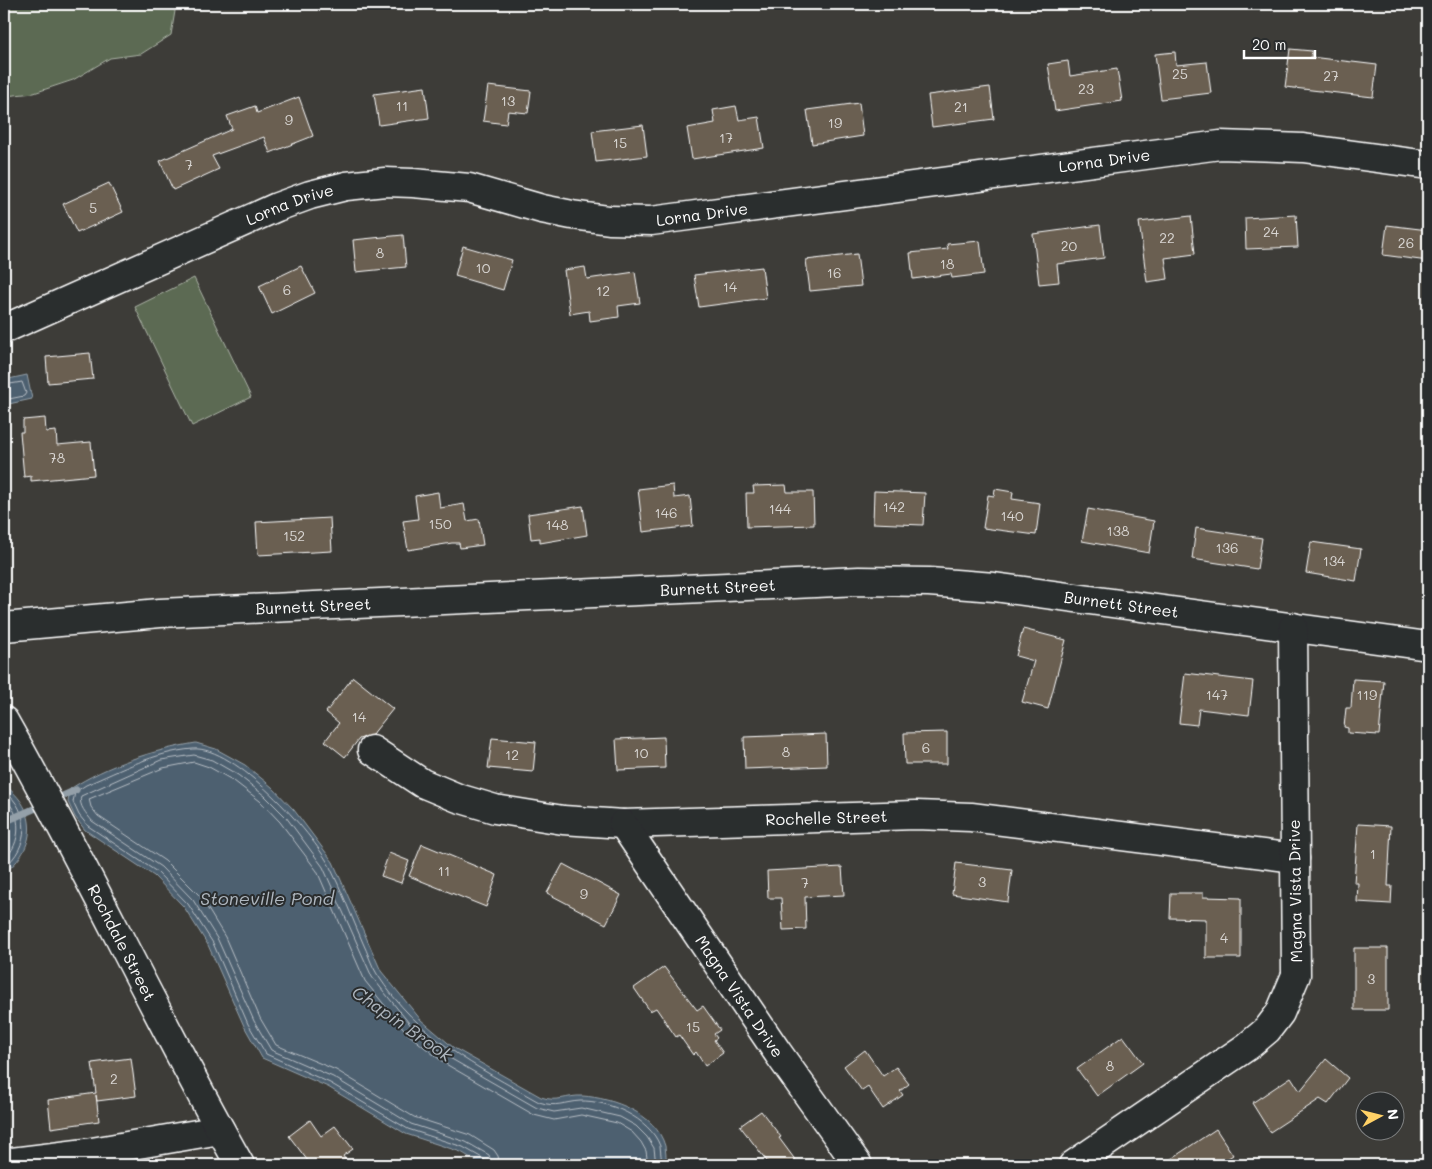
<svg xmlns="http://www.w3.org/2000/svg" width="1432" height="1169" font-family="Mali,sans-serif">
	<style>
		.green { fill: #5b6a52; stroke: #adb4a8 }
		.water { fill: #4d6070; stroke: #94a0a9 }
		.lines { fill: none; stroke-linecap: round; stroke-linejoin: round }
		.shore { stroke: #b8bfc6; stroke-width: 1 }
		.stream { stroke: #94a0a9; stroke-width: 7 }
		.building { fill: #6a5f51; stroke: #fff }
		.street-casing { stroke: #fff; stroke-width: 31 }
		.secondary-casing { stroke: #fff; stroke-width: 31 }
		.street { stroke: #2a2d2e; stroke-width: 28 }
		.secondary { stroke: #2a2d2e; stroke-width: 28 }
		.labels { text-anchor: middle; stroke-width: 4; stroke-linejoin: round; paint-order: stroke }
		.number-label { font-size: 14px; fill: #dad7d4 }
		.street-label { font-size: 16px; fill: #fff; stroke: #2a2d2e }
		.water-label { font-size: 18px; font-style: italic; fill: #afb7bf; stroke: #2a2d2e }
	</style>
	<rect width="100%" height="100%" fill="#3d3c38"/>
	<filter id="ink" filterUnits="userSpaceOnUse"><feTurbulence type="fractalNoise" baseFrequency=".02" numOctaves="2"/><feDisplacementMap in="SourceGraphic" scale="10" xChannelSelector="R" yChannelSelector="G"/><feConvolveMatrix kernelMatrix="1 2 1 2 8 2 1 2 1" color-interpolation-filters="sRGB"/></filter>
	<g filter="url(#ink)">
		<path class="green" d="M4,4H168L175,11L171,35L141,54L110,58L73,80L34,93L5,96Z
			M194,278L251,397L192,426L135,307Z"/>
		<path class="water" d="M27,375L32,399L4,405V380Z
			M196,743L216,749L245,765L272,787L294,810L333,862L381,971L421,1020L454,1048L541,1097C558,1103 566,1095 583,1096C612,1098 656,1113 665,1146C666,1152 666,1159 667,1165H483L461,1152L406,1134L328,1087L262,1058L244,1026L208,945L184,907L154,876L85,830L75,817L68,802L70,789C107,765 153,750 196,743Z
			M4,785C39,809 37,849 4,873Z"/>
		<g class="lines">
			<path class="shore" d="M4,385L22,382L26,393L24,396L4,400
				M4,791C31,810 30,848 4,867
				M4,799C23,812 22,845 4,859
				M486,1165L484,1159L463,1147L408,1129L330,1083L266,1054L248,1024L213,943L188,904L157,872L88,826L79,815L73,802L75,792L86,785C121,770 155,752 193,749C234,745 313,833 330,867C342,891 352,918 363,943C368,953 371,965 377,974C419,1039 474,1065 539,1102C557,1108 563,1102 580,1101C608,1100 650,1118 660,1146C661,1152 661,1159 662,1165
				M492,1165L489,1155L466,1142L411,1124L333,1077L271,1050L254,1021L218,940L193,900L161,867L92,821C87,814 78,806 81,796L161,760L194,755L212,760L238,775L265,796L286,817L323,867L372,977L413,1028L448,1057L537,1108L554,1112L581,1108L620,1117L636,1126L647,1137L654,1148L656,1165
				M500,1165L498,1156L494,1150L470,1135L414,1117L336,1070L276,1045L260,1018L225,937L200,896L165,861L98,816L91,807L89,799L163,768L194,762L209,767L234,781L260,801L280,822L317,871L365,981L408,1034L444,1063L534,1115L554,1120L581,1115L617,1123L632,1132L641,1142L646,1151L648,1165"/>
			<path class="stream" d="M54,800L76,790
				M4,822L45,804"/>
		</g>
		<path class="building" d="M1290,49L1312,51L1311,57L1377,65L1373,97L1285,87Z
			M1175,52L1176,65L1207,62L1211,93L1161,99L1155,54Z
			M1068,61L1070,76L1117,69L1122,101L1055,111L1048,64Z
			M488,86L531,91L528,113L508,111L506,124L483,121Z
			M425,87L429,118L379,125L374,94Z
			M990,87L994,119L932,127L928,95Z
			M299,97L313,136L270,153L264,137L212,156L219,169L173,190L160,161L232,129L227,116L255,106L257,113Z
			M859,103L863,136L812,144L807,110Z
			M736,106L739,120L759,117L764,148L692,159L687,128L715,123L713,110Z
			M643,125L647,156L596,162L592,131Z
			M109,183L123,212L77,233L63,204Z
			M1296,215L1298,247L1246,249L1245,218Z
			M1191,216L1195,254L1165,258L1168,279L1147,282L1139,222Z
			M1100,225L1104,258L1057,264L1059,282L1039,284L1033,234Z
			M1387,225L1428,230V261L1383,255Z
			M403,235L406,267L356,272L353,240Z
			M980,241L984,274L952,278L951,274L913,279L910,253L948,249L947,244Z
			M463,246L512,260L503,290L455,276Z
			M857,254L861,286L810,291L806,260Z
			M301,266L315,293L272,314L259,286Z
			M585,267L587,279L635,272L640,303L618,306L619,317L590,321L589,311L570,314L564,270Z
			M762,267L766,298L699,307L694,275Z
			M90,353L93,379L48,383L46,357Z
			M45,418L46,432L56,431L57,445L91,442L94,475L31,481V476L24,477L20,432H23V420Z
			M673,485L674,498L690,496L693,526L643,532L638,489Z
			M786,485L787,492H813L814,525L747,527L746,493H754L753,486Z
			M995,489L1013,492L1012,499L1040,503L1036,535L983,528L988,495L994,496Z
			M874,491L925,493L923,525L873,523Z
			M438,492L440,508L464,504L467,521L479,519L483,545L460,548L459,543H452L408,550L403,521L418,519L415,496Z
			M583,506L587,535L540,543V538L531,539L528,514Z
			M1088,509L1154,521L1149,553L1082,541Z
			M330,518L332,551L258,555L256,522Z
			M1196,528L1262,538L1257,569L1192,559Z
			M1311,542L1361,549L1356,581L1306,573Z
			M1023,629L1066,640L1048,709L1022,702L1034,661L1016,656Z
			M1185,673L1253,681L1249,715L1199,709L1197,725L1179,723Z
			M353,677L393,709L372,735L359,739L345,757L325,741L339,723L326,712Z
			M1353,679L1384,681L1379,735L1348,733V728L1344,727L1346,708H1351Z
			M947,732V764H905L904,733Z
			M826,734L827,766L745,769L744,737Z
			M664,737L665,768L618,770L616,739Z
			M492,738L536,742L533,772L488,768Z
			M1358,824L1391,826L1388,886H1392L1391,904L1357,902L1358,883H1354Z
			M422,844L497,875L486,907L409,876Z
			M389,853L409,861L401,883L381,876Z
			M956,863L1012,870L1008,902L952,894Z
			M563,864L621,895L606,924L547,893Z
			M842,867L844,895L805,897L806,929L783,930L781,898H768L767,871Z
			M1171,893H1203V897L1241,898V958H1206V919L1170,918Z
			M1354,948H1388V1010H1354Z
			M664,967L697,1010L703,1006L720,1030L714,1034L717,1038L714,1040L723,1053L705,1066L696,1052L693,1055L679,1035L676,1037L656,1008L650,1011L634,988Z
			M1123,1036L1143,1063L1097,1096L1077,1069Z
			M865,1050L883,1076L896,1067L909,1084L900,1091L903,1095L883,1109L868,1087L862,1091L844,1066Z
			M131,1058L136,1096L97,1101L96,1095L99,1121L51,1128L48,1100L96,1093L92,1063Z
			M1326,1059L1348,1078L1328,1104L1320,1099L1270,1132L1252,1103L1291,1077L1300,1091Z
			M761,1111L781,1137L779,1138L799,1165H770L740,1126Z
			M310,1120L321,1136L335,1126L353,1149L343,1156L349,1165H311L289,1136Z
			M1216,1129L1233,1155L1218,1165H1162Z"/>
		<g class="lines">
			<g class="street-casing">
				<g id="street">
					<path id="s1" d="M4,329L277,207L310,195L346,186L385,182L413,183L469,188L542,209L572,215L609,220L651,221L1220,145L1303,148L1428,165"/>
					<path id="s2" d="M4,627L160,613L859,581L929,582L994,587L1428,646"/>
					<path id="s3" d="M372,750L422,783L458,798L495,809L563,820L623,824L916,815L971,817L1295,858"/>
					<path id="s4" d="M623,824L778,1053L858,1165"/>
					<path d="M4,1163L86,1153L220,1130"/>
					<path d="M1073,1165L1248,1046L1267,1030L1280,1013L1296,975L1293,627"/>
				</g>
			</g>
			<g class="secondary-casing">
				<g id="secondary">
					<path id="s5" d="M4,721C87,867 157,1019 240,1165"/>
				</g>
			</g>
			<use href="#street" class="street"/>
			<use href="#secondary" class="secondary"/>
		</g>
	</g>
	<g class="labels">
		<g class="number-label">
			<text x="1180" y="79">25</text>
			<text x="1331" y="81">27</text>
			<text x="1086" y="94">23</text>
			<text x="508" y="106">13</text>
			<text x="402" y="111">11</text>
			<text x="961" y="112">21</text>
			<text x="289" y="125">9</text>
			<text x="835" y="128">19</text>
			<text x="726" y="143">17</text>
			<text x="620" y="148">15</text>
			<text x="189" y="170">7</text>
			<text x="93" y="213">5</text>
			<text x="1271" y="237">24</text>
			<text x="1167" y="243">22</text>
			<text x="1406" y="248">26</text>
			<text x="1069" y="251">20</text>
			<text x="380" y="258">8</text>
			<text x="947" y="269">18</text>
			<text x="483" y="273">10</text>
			<text x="834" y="278">16</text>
			<text x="730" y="292">14</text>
			<text x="287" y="295">6</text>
			<text x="603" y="296">12</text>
			<text x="57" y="463">78</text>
			<text x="894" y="512">142</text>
			<text x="780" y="514">144</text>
			<text x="666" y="518">146</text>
			<text x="1012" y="521">140</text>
			<text x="440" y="529">150</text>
			<text x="557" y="530">148</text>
			<text x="1118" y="536">138</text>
			<text x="294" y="541">152</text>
			<text x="1227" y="553">136</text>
			<text x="1334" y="566">134</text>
			<text x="1217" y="700">147</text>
			<text x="1367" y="700">119</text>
			<text x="359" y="722">14</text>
			<text x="926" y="753">6</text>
			<text x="786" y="757">8</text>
			<text x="641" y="758">10</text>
			<text x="512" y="760">12</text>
			<text x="1373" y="859">1</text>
			<text x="444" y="876">11</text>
			<text x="982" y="887">3</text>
			<text x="805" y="888">7</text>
			<text x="584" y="899">9</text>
			<text x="1224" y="943">4</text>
			<text x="1371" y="984">3</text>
			<text x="693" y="1032">15</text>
			<text x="1110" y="1071">8</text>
			<text x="114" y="1084">2</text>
		</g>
		<g class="street-label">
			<text dy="6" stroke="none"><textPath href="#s1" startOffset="1138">Lorna Drive</textPath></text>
			<text dy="6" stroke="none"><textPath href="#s1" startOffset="312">Lorna Drive</textPath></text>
			<text dy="6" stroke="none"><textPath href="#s1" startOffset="732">Lorna Drive</textPath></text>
			<text dy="6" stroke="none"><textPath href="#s2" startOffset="715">Burnett Street</textPath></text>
			<text dy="6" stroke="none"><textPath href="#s2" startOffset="1120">Burnett Street</textPath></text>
			<text dy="6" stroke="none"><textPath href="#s2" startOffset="310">Burnett Street</textPath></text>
			<text dy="6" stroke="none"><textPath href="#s3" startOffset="470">Rochelle Street</textPath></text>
			<text transform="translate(1295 891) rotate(-91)" y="6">Magna Vista Drive</text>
			<text dy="6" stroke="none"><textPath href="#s5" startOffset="251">Rochdale Street</textPath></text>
			<text dy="6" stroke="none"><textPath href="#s4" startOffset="208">Magna Vista Drive</textPath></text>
		</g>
		<g class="water-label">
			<text x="267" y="905">Stoneville Pond</text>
			<text transform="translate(402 1024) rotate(35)" y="6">Chapin Brook</text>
		</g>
	</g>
	<rect width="1432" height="1169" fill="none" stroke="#2a2d2e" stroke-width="20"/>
	<rect x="10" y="10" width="1412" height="1149" fill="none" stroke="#fff" stroke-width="2" filter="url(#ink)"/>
	<g transform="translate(1380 1116) rotate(83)"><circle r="24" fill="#2a2d2e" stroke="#7f8182"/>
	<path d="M0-4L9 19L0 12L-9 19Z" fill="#ffd166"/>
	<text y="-8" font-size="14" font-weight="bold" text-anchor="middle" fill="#ffffff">N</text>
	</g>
	<path d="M1244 50v8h71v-8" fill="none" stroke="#ffffff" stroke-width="2.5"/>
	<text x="1252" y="50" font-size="15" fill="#ffffff" stroke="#2a2d2e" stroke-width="4" paint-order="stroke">20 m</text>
</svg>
